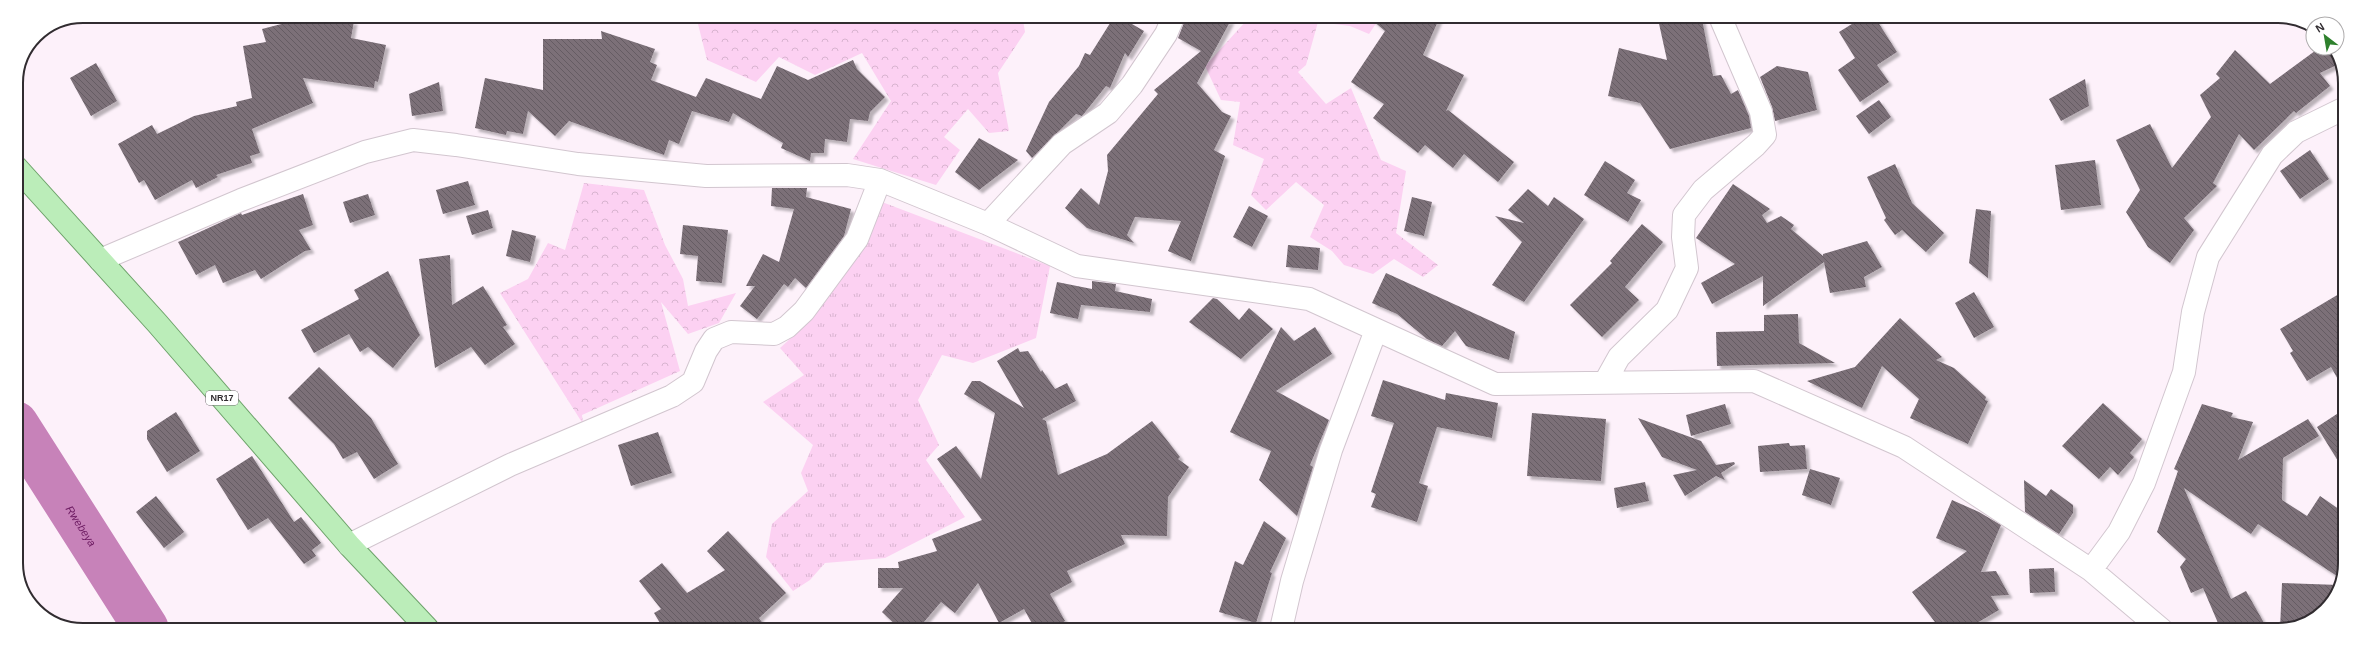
<svg xmlns="http://www.w3.org/2000/svg" width="2361" height="646" font-family="Helvetica,sans-serif">
	<style>
		.grass { fill: url(#grass-tufts) }
		.forest { fill: url(#forest-crowns) }
		.lines { fill: none; stroke-linecap: round; stroke-linejoin: round }
		.river { stroke: #c782b9; stroke-width: 45 }
		.building { fill: url(#building-back-hatch); filter: url(#shadow) }
		.minor-casing { stroke: #d2c6cf; stroke-width: 24 }
		.major-casing { stroke: #6da26a; stroke-width: 24 }
		.minor { stroke: #fff; stroke-width: 22 }
		.major { stroke: #bbedb9; stroke-width: 22 }
		.labels { text-anchor: middle; stroke-width: 4; stroke-linejoin: round; paint-order: stroke }
		.shield { fill: #fff; stroke: #6f6b6e; stroke-width: 1 }
		.shield-label { font-size: 9px; font-weight: bold; fill: #312c30 }
		.water-label { font-size: 11px; font-style: italic; fill: #6b1960; stroke: #fff }
		.rim { fill: none; stroke: #312c30; stroke-width: 2 }
	</style>
	<defs>
		<pattern id="grass-tufts" width="24" height="20" patternUnits="userSpaceOnUse"><rect width="24" height="20" fill="#fcd1f2"/><path d="M3 7l-1-3M5 7V3M7 7l1-3M15 17l-1-3M17 17v-4M19 17l1-3" fill="none" stroke="#d8b4d0"/></pattern>
		<pattern id="forest-crowns" width="20" height="18" patternUnits="userSpaceOnUse"><rect width="20" height="18" fill="#fcd1f2"/><path d="M2 6a3 3 0 1 1 6 0M12 15a3 3 0 1 1 6 0" fill="none" stroke="#d8b4d0"/></pattern>
		<pattern id="building-back-hatch" width="6" height="6" patternUnits="userSpaceOnUse"><rect width="6" height="6" fill="#7b7078"/><path d="M-1 5l2 2M0 0l6 6M5-1l2 2" fill="none" stroke="#655c63"/></pattern>
		<filter id="shadow"><feDropShadow dx="3.5" dy="3.5" stdDeviation="1" flood-color="#0004"/></filter>
	</defs>
	<rect width="100%" height="100%" fill="#fdf1fa"/>
	<path class="grass" d="M882,202L1050,266L1036,338L973,363L942,355L918,400L939,445L926,460L965,517L885,558L825,563L810,580L793,591L766,557L772,524L808,491L801,473L813,445L763,402L804,375L780,348L803,327Z"/>
	<path class="forest" d="M1379,19L1369,34L1350,26L1318,22L1306,65L1298,72L1326,104L1351,88L1381,160L1406,171L1396,233L1438,265L1423,277L1394,259L1373,274L1344,265L1332,251L1310,237L1324,205L1296,182L1266,210L1251,195L1264,159L1233,145L1240,102L1221,100L1205,66L1247,20Z
		M697,20H1023L1025,32L998,73L1009,131L989,133L968,109L944,137L960,150L936,185L853,159L891,101L862,53L815,75L779,57L756,82L707,60Z
		M584,183L644,190L665,245L683,279L688,306L736,293L719,323L688,334L661,302L680,371L582,415L583,424L500,293L528,279L548,243L565,250Z"/>
	<g class="lines">
		<path class="river" id="s1" d="M16,424L146,628"/>
	</g>
	<path class="building" d="M1371,19H1439L1423,55L1464,75L1446,111L1448,110L1514,162L1498,182L1464,154L1453,168L1425,145L1418,153L1373,118L1384,104L1351,82L1385,31Z
		M1658,19H1702L1713,76L1721,75L1731,94L1738,90L1749,116L1751,128L1670,149L1640,103L1608,96L1619,48L1667,60Z
		M1860,19H1876L1897,52L1877,65L1889,82L1860,102L1838,70L1855,58L1839,32Z
		M1112,20H1125L1144,31L1128,57L1125,53L1110,88L1106,86L1082,116L1076,114L1032,158L1026,151L1049,102L1079,66L1085,53L1090,55Z
		M1185,20H1231L1197,83L1222,112L1231,116L1214,150L1225,156L1191,261L1168,251L1181,221L1135,217L1127,235L1134,243L1087,228L1065,208L1081,188L1099,205L1108,171L1107,155L1158,94L1154,90L1201,51L1178,38Z
		M293,21H354L351,38L386,45L378,82L375,81L374,88L303,78L313,103L252,129L260,153L250,156L252,163L216,175L218,177L196,188L192,180L155,200L144,180L139,183L118,144L152,125L157,134L194,116L237,106L236,102L252,98L243,46L266,42L262,29Z
		M601,31L655,49L650,62L657,65L651,80L696,97L706,78L761,99L777,66L808,80L853,60L857,69L885,97L870,112L868,121L850,119L847,142L825,139L824,153H811L810,161L781,148L783,143L733,113L729,122L692,111L679,144L669,140L664,155L569,121L555,136L528,111L523,134L507,131L506,135L475,128L485,78L543,90V39H602Z
		M2319,48H2332L2339,64L2320,73L2330,86L2296,113L2294,111L2254,150L2239,134L2213,183L2217,186L2184,218L2194,230L2170,263L2148,247L2126,212L2140,190L2116,140L2150,124L2172,168L2211,117L2200,95L2220,78L2216,74L2235,50L2270,84Z
		M96,63L117,101L91,116L70,78Z
		M1777,66L1808,72L1817,110L1775,121L1772,107L1760,77Z
		M2085,79L2089,106L2061,121L2049,99Z
		M439,82L443,111L412,116L409,94Z
		M1879,100L1891,117L1869,134L1856,116Z
		M979,138L1018,160L979,190L955,172Z
		M2310,150L2329,179L2300,199L2280,171Z
		M2095,160L2101,205L2061,210L2055,165Z
		M1605,161L1635,180L1627,193L1641,200L1628,222L1584,195Z
		M1895,164L1912,203L1944,233L1926,252L1902,230L1895,235L1884,220L1886,218L1867,177Z
		M468,181L475,205L443,214L436,190Z
		M1733,184L1770,209L1762,215L1767,223L1781,216L1794,225L1791,229L1823,256V254L1867,241L1882,267L1864,277L1866,287L1830,293L1824,262L1763,306V276L1712,304L1701,283L1735,264L1696,238Z
		M772,188H807L806,197L851,209L844,236L806,288L795,278L788,287L784,284L757,319L740,306L755,286H746L763,254L779,262L794,209L771,206Z
		M1528,189L1548,206L1554,197L1584,219L1524,302L1492,285L1522,242L1495,216L1524,223L1508,210Z
		M303,194L313,225L299,230L311,250L305,251L261,279L255,270L223,283L215,265L196,275L178,242L241,213L242,215Z
		M368,194L375,215L350,223L343,202Z
		M1412,197L1432,202L1424,236L1404,231Z
		M1249,206L1268,216L1252,247L1233,237Z
		M1976,209L1991,211L1988,278L1969,263Z
		M488,210L493,228L472,235L466,216Z
		M1642,224L1663,242L1625,287L1639,300L1602,337L1570,305L1612,263L1610,261Z
		M683,225L728,230L722,283L696,281L698,256L680,254Z
		M512,230L536,236L530,262L506,256Z
		M1288,245L1320,248L1318,270L1286,267Z
		M450,255L452,305L483,286L507,325L503,327L515,344L485,365L471,347L435,368L419,259Z
		M388,271L420,335L393,368L368,347L360,352L349,334L314,353L301,330L359,299L354,290Z
		M1386,273L1515,332L1509,360L1466,346L1455,331L1442,346L1427,339L1397,314L1372,303Z
		M1092,281L1116,284L1115,291L1152,299L1150,312L1081,305L1078,319L1050,313L1057,282L1092,289Z
		M2344,291V390L2331,367L2307,381L2290,353L2293,351L2280,329Z
		M1974,292L1994,327L1974,338L1955,303Z
		M1213,298L1217,299L1239,320L1249,308L1273,329L1241,359L1189,322Z
		M1798,314L1799,343L1835,363L1717,366L1716,332L1764,331V315Z
		M1900,318L1942,357L1936,360L1954,368L1986,397L1985,400L1988,401L1968,444L1910,418L1919,399L1882,366L1862,408L1807,381L1855,367Z
		M1281,327L1294,341L1315,327L1332,354L1276,391L1329,420L1310,465L1313,467L1297,516L1259,480L1271,451L1230,432Z
		M1018,348L1020,352L1028,351L1041,372L1042,370L1055,389L1067,383L1076,401L1042,419L1046,421L1058,475L1107,454L1152,421L1180,457L1178,459L1189,467L1168,497L1167,536L1121,535L1125,544L1067,571L1072,582L1050,594L1065,621L1052,629H1035L1024,609L999,623L978,583L955,613L941,602L918,629H900L882,612L903,588H878V568H899L898,562L937,551L932,539L982,520L937,459L956,446L981,479L995,413L964,394L972,381H980L1024,408L997,361Z
		M319,367L371,418L398,464L374,479L357,452L343,459L334,444L288,398Z
		M1383,380L1445,400L1446,393L1498,403L1492,438L1437,427L1419,483L1428,486L1417,522L1371,507L1376,494L1371,492L1394,423L1371,416Z
		M2103,403L2142,439L2130,453L2134,457L2118,475L2110,467L2099,479L2062,446Z
		M1725,404L1731,424L1691,436L1686,415Z
		M2202,404L2233,413L2231,417L2253,422L2238,460L2308,419L2319,436L2283,458L2282,500L2307,516L2320,496L2343,512V580L2258,524L2251,534L2184,488L2231,599L2246,591L2268,630H2221L2203,588L2191,593L2180,567L2186,559L2157,532L2178,471L2174,469Z
		M2343,410V469L2317,427Z
		M176,412L200,451L167,472L147,439V431Z
		M1532,413L1606,419L1601,481L1527,476Z
		M1638,418L1701,441L1716,465L1734,462L1735,464L1721,473L1725,480L1716,476L1685,496L1673,475L1697,470L1662,457Z
		M658,432L672,473L631,486L618,445Z
		M1789,443L1790,446L1805,445L1807,469L1760,472L1758,446Z
		M252,456L294,522L301,517L321,543L312,550L316,556L304,564L268,518L248,530L216,479Z
		M1810,469L1840,478L1831,505L1802,495Z
		M2024,480L2046,496L2051,489L2073,505V513L2059,534L2025,512Z
		M1645,482L1649,501L1617,508L1614,488Z
		M156,496L184,532L164,548L136,512Z
		M1952,500L1979,512L2001,525L1981,572L1996,571L2009,595L1991,596L1999,610L1965,630H1941L1912,592L1967,551L1936,538Z
		M1264,521L1286,538L1270,572L1272,573L1256,623L1219,612L1235,561L1243,565Z
		M728,531L786,593L759,618L766,628H663L654,613L661,609L639,581L662,563L687,593L725,570L707,551Z
		M2054,568L2055,592L2030,593L2029,569Z
		M2282,583L2339,585L2319,616L2280,629Z"/>
	<g class="lines">
		<g class="minor-casing">
			<path id="minor" d="M988,224L1062,144L1108,113L1132,85L1166,34L1172,20
				M100,260L241,200L365,152L413,140L456,145L578,164L706,176L847,175L880,180L988,224L1077,266L1309,299L1495,384L1754,381L1904,447L2091,570L2162,630
				M1605,382L1619,357L1667,310L1687,268L1683,237L1684,215L1703,190L1756,145L1765,135L1761,112L1721,19
				M349,545L510,465L672,396L693,382L706,351L714,339L731,332L774,334L787,327L804,311L857,239L880,180
				M2091,570L2119,532L2144,483L2184,372L2193,312L2208,257L2272,155L2296,132L2345,108
				M1281,629L1292,581L1331,450L1376,330"/>
		</g>
		<g class="major-casing">
			<path id="major" d="M16,167L157,323L349,545L427,628"/>
		</g>
		<use href="#minor" class="minor"/>
		<use href="#major" class="major"/>
	</g>
	<g class="labels">
		<rect class="shield" x="206" y="391" width="32" height="14" rx="3"/>
		<g class="shield-label">
			<text x="222" y="401">NR17</text>
		</g>
		<g class="water-label">
			<text dy="4" stroke="none"><textPath href="#s1" startOffset="121">Rwebeya</textPath></text>
		</g>
	</g>
	<path d="M0 0H2361V646H0ZM83 23H2278A60 60 0 0 1 2338 83V563A60 60 0 0 1 2278 623H83A60 60 0 0 1 23 563V83A60 60 0 0 1 83 23Z" fill="#fff" fill-rule="evenodd"/>
	<path class="rim" d="M83 23H2278A60 60 0 0 1 2338 83V563A60 60 0 0 1 2278 623H83A60 60 0 0 1 23 563V83A60 60 0 0 1 83 23Z"/>
	<g transform="translate(2325 36) rotate(329)"><circle r="19" fill="#ffffff" stroke="#adabac"/>
	<path d="M0-3L7 15L0 10L-7 15Z" fill="#2e812d"/>
	<text y="-6" font-size="11" font-weight="bold" text-anchor="middle" fill="#312c30">N</text>
	</g>
</svg>
